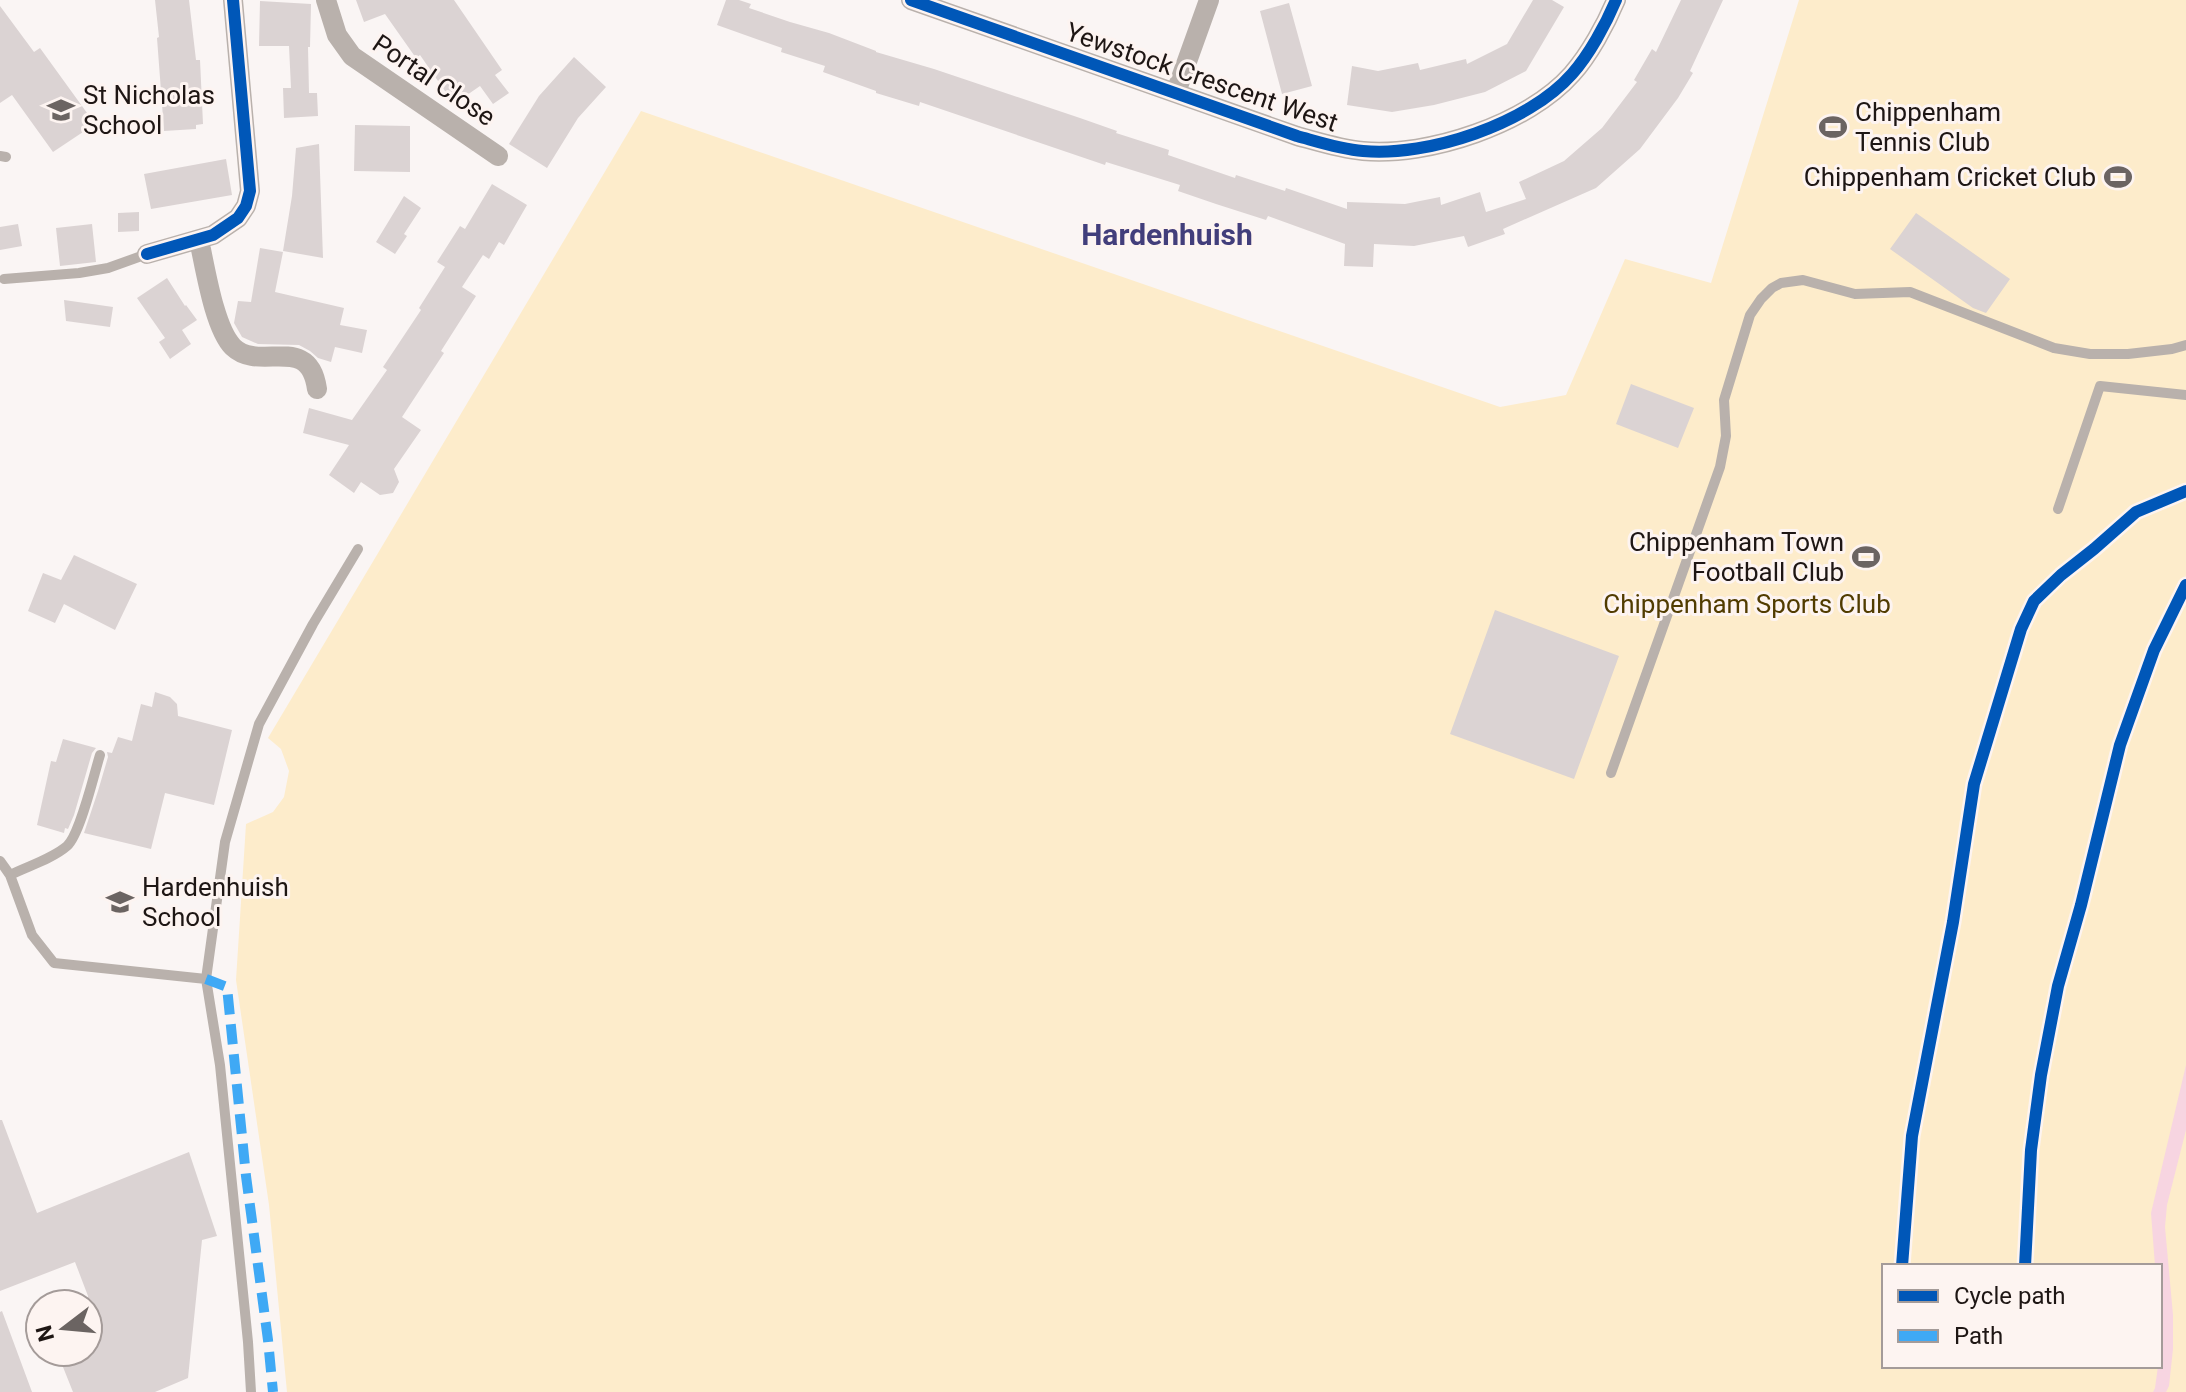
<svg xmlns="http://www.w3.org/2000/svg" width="2186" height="1392" font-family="Roboto,sans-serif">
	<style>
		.green { fill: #fdeccb; fill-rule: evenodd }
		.water { fill: #f7d5e1 }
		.building { fill: #dbd3d3 }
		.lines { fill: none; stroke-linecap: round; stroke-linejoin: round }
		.lane { stroke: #b9b1ac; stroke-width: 10 }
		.street { stroke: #b9b1ac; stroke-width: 20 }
		.quiet { stroke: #3fa9f5; stroke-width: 10; stroke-dasharray: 20 10; stroke-linecap: butt }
		.cycleway-casing { stroke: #fdf4f1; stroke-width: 17 }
		.cycleway { stroke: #0057b8; stroke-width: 12 }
		.labels { text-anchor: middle; stroke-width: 6; stroke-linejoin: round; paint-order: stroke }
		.street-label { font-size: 26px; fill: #1e1614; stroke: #fdf4f1 }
		.poi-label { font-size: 26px; fill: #1e1614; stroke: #fdf4f1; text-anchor: start }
		.park-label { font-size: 26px; fill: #513c00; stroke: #fdf4f1 }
		.quarter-label { font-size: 30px; font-weight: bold; fill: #423e7b; stroke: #fdf4f1 }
	</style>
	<rect width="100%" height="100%" fill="#faf5f4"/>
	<path class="green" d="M1799,0H2186V1392H287L269,1205L236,980L246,824L273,812L284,797L289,771L281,749L268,738L641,111L1500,407L1566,395L1625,259L1711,283ZM1884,1266H2160V1366H1884Z"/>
	<path class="water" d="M2186,1065V1130L2167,1205L2165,1227L2173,1315V1349L2169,1386L2166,1392H2153L2155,1388L2158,1366H2160V1266H2155L2151,1213Z"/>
	<path class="building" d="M155,0H189L196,60H200L203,124L196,125V129L164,131L157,38L159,37Z
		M356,0H454L502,70L495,75L509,93L493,104L480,86L454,104L420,55L416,58L385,14L364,22Z
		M726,0H739L751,4L749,8L790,22L829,33L876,51V52L934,69L1080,118L1117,131L1116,133L1169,150L1168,155L1235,178L1236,175L1285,191L1286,188L1347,209V202L1405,204L1440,197L1441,205L1480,192L1486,212L1526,199L1519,182L1564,161L1602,128L1637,82L1634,80L1652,49L1656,52L1681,0H1723L1690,71L1693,73L1678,98L1640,149L1596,188L1503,229L1505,234L1468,247L1464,236L1414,246L1374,244L1373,267L1344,266L1345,244L1268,216L1266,220L1216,204L1178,191L1180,185L1106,162L1105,165L920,102L919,106L876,93V91L823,72L825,66L781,52L782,48L717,25Z
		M1533,0H1552L1564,7L1526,71L1485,92L1434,105L1392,112L1347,105L1352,66L1378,71L1418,63L1420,70L1466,59L1467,64L1507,44Z
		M260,1L311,4L310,47H308L309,93H317L318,116L284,118L283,88H291L289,46H259Z
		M1289,3L1312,86L1282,94L1260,11Z
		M0,6L34,52L40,48L95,124L53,152L12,95L0,103Z
		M574,57L606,87L578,118L547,168L509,144L539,96Z
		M355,125L410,126V172L354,171Z
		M319,144L323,258L283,251L292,196L296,148Z
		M226,159L232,195L151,209L144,174Z
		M492,184L527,205L504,245L499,242L489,259L483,255L462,287L476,296L441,351L444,353L402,417L421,430L394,469L399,482L393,493L380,495L361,482L354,493L329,475L349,445L303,433L309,408L352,420L387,370L383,367L421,310L419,308L445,267L437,262L460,226L465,229Z
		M404,196L421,208L404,234L407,236L395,254L376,242Z
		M139,212V231L118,232V213Z
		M1916,213L2010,279L1986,313L1973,308L1890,249Z
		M18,224L22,246L0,250V227Z
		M92,224L96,262L60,266L56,228Z
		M260,248L283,252L275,292L344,308L340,325L367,330L362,353L335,347L331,362L318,358L310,351L299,345L258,344L242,337L234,323L238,301L251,302Z
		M167,278L185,306L186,305L197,320L182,330L191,344L170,359L159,342L165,338L137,298Z
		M64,300L113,307L110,327L66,321Z
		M1631,384L1694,408L1678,448L1616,424Z
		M74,555L137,584L115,630L64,604L55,623L28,611L43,573L61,580Z
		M1495,610L1619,656L1574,779L1450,734Z
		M155,692L170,697L177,704L178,716L232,730L214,805L165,793L151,849L84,833L98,791L108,757L107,752L112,753L118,737L132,741L141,704L152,707Z
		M63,739L96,748L92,753L74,815L68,829L65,828L64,833L37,825L51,761L56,762Z
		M0,1120H2L37,1213L189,1152L217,1236L202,1240L188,1378L155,1392H73L57,1352H88V1296L75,1262L0,1291Z
		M2,1311L32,1392H0V1312Z"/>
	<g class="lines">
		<path class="lane" d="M0,156L6,157
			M4,279L79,273L108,268L147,254
			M2058,509L2100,386L2186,395
			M1611,773L1720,467L1726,436L1724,400L1750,315L1761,299L1772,288L1781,283L1803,280L1855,294L1910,292L2054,348L2090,354H2128L2172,349L2186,345
			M0,861L10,875L32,935L54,963L206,979
			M10,875C28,866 52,859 67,846C80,835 94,774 100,755
			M251,1392L248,1342L220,1065L206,979L225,842L259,724L313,624L358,549"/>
		<path class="street" d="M326,0L337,35L352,56L498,156
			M911,0L1297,136C1319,142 1340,149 1363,151C1428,157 1528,124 1572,74C1589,55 1606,24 1616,0
			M1176,92L1209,0
			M199,240C205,266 214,328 233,347C260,373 309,332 317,389
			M147,254L213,235L238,218L246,206L250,191L233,0"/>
		<path class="quiet" d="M206,979L227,987L246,1176L268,1340L273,1392"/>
		<g class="cycleway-casing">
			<path id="cycleway" d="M911,0L1297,136C1319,142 1340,149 1363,151C1428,157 1528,124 1572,74C1589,55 1606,24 1616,0
				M147,254L213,235L238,218L246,206L250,191L233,0
				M1902,1266L1912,1136L1953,922L1974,784L2021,629L2034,601L2061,575L2094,549L2136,512L2186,491
				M2025,1266L2031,1150L2041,1075L2058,986L2081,905L2120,745L2154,650L2186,585"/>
		</g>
		<use href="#cycleway" class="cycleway"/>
	</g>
	<defs>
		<g id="school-bare" transform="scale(2.16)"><path d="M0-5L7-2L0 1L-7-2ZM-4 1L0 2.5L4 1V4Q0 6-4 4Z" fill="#6b6462" stroke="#fdf4f1" stroke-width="2.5" paint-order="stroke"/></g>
		<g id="stadium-bare" transform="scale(2.16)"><path d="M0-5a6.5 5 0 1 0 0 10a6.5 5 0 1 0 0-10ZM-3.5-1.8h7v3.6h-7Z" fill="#6b6462" stroke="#fdf4f1" stroke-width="2.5" paint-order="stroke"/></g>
	</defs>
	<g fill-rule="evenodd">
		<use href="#school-bare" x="61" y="110"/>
		<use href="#stadium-bare" x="1833" y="127"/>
		<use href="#stadium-bare" x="2118" y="177"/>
		<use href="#stadium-bare" x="1866" y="557"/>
		<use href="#school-bare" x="120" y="902"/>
	</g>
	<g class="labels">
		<g class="street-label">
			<text transform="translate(1202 77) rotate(19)" y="9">Yewstock Crescent West</text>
			<text transform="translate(434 80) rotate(34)" y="9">Portal Close</text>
		</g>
		<g class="poi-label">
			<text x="83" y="104">St Nicholas<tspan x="83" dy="30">School</tspan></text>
			<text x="1855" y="121">Chippenham<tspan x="1855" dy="30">Tennis Club</tspan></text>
			<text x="2096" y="186" text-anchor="end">Chippenham Cricket Club</text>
			<text x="1844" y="551" text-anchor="end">Chippenham Town<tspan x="1844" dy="30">Football Club</tspan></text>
			<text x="142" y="896">Hardenhuish<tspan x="142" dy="30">School</tspan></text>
		</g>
		<g class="park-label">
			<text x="1747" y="613">Chippenham Sports Club</text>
		</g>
		<g class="quarter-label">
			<text x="1167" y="245">Hardenhuish</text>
		</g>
	</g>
	<rect x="1882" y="1264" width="280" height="104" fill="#fdf4f1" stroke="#a49b99" stroke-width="2"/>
	<rect x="1898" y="1290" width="40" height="12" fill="#0057b8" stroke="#a49b99" stroke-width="2"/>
	<text x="1954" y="1304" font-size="24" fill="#1e1614">Cycle path</text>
	<rect x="1898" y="1330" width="40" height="12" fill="#3fa9f5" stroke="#a49b99" stroke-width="2"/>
	<text x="1954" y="1344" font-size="24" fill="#1e1614">Path</text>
	<g transform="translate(64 1328) rotate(254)"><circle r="38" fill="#fdf4f1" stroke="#a49b99" stroke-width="2"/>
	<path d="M0-6L14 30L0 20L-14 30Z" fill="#6b6462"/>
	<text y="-12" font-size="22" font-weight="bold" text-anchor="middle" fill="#1e1614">N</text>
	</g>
</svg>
